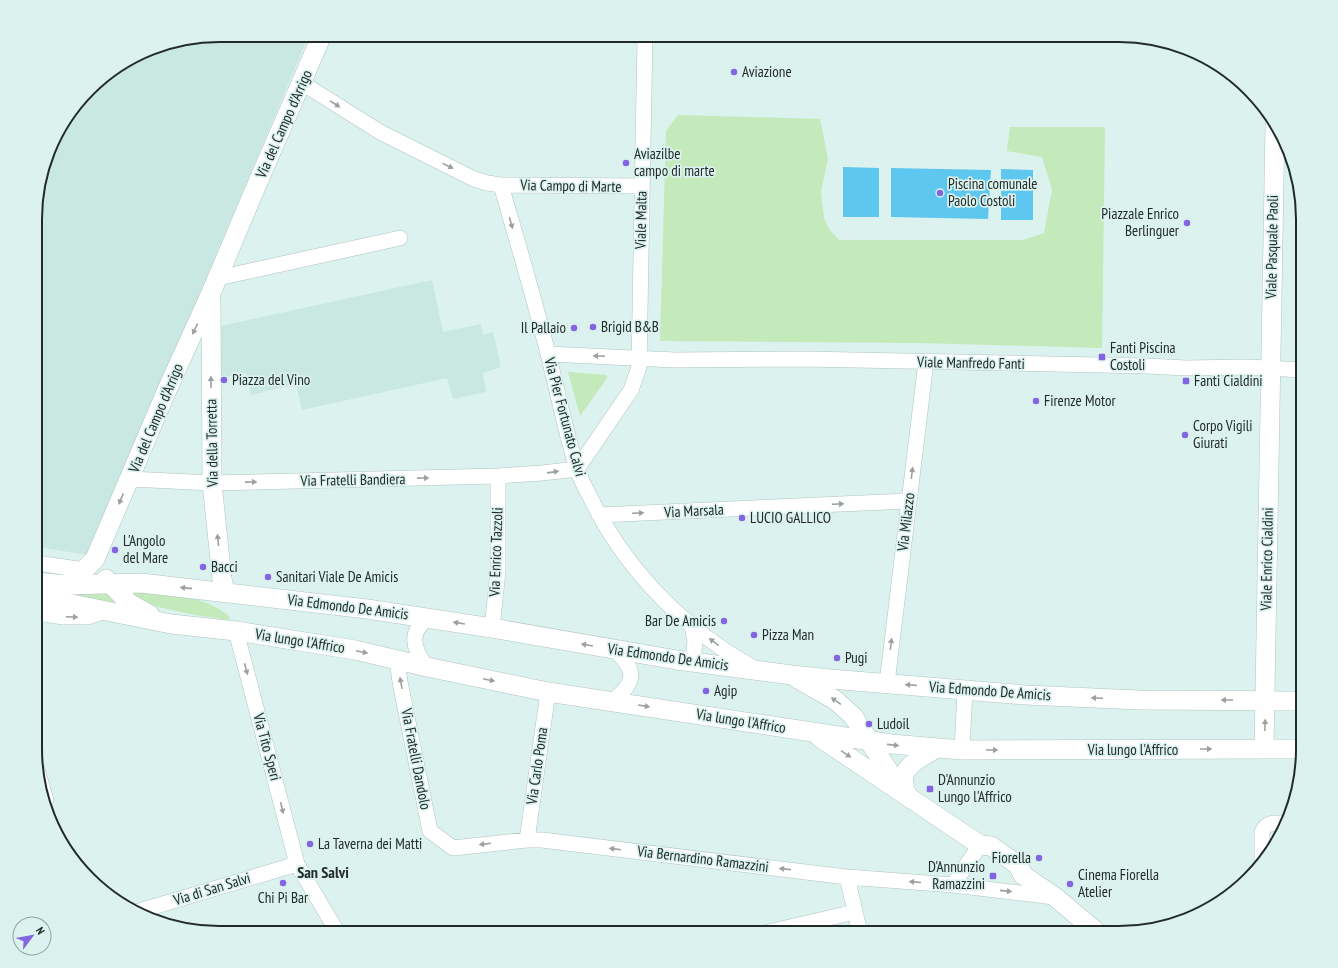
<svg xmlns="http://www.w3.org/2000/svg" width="1338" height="968" font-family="'PT Sans Narrow',sans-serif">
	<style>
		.built { fill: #c8e8e1 }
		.green { fill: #c4e9bb }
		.water { fill: #5ec7ef }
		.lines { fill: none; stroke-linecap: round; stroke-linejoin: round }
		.minor-casing { stroke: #afc5c1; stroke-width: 16 }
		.tertiary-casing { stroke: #afc5c1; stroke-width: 20 }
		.minor { stroke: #fff; stroke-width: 15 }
		.tertiary { stroke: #fff; stroke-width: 19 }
		.oneway { fill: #9ca09f }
		.poi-dot { fill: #8365e1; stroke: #dbf2ee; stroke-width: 1.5 }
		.labels { text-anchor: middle; stroke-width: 3.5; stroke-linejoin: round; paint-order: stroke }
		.poi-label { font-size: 15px; fill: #222b29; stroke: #dbf2ee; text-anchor: start }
		.street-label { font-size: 15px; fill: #222b29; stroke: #dbf2ee }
		.neighbourhood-label { font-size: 16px; font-weight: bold; fill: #222b29; stroke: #dbf2ee }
		.rim { fill: none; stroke: #222b29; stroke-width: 2 }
	</style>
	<rect width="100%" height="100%" fill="#dbf2ee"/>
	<path class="built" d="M219,35H309L89,555L37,547V195L54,137L97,81L149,49Z
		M432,280L443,332L481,324L483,335L493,332L501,367L483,373L486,392L453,399L447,378L302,410L296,384L251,395L246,373L219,378L221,326Z"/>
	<path class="green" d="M678,115L820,119L828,159L821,191L824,218L829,229L839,240H1023L1044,233L1052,190L1042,157L1007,151L1010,127H1105L1102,348L921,343L660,341L666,131Z
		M568,372L606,375L607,378L580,416Z
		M47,589L108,592L131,609Z
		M135,592C168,592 203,595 229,616V620L195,615L158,607L136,599L132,593Z"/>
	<path class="water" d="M843,167L879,168V217H843Z
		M891,168L991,170L988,219L891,217Z
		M1001,169L1033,170V220H1001Z"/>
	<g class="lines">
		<g class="minor-casing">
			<path id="minor" d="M302,83L380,132L474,179L487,183L501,185L642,186
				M501,185C517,241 534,297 548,354C558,392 565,431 577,468C580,480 587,490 592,501C627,571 685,630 754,668
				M218,278L400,238
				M548,354L675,360L804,359L1148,366L1186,368L1247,367L1303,370
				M577,469L631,390L639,367L645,35
				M130,479L212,483L498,476L542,473L577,469
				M599,515L908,501
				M37,563L84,570
				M37,613L64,617H88L106,611
				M692,626L695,642L693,661
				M492,628L498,571V476
				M236,631L297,864L338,933
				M397,659L400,682L430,831L453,848L527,840H542L847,877L953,885L1054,897
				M427,667C413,650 407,629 431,618
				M887,683L926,362
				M613,701C636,681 637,671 614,649
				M1303,719V720
				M962,750L965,690
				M37,769L46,800
				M527,840L548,692
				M1262,864V832C1266,821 1276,823 1285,823
				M847,877L860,933
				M953,885L980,845
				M136,912L297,864
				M764,933L855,912"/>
		</g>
		<g class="tertiary-casing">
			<path id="tertiary" d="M211,301L212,483L222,579L225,592
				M106,579L129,603L150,615
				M37,582L66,585L141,583L367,609L492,628L677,660L792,675L830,679L1026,695L1139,700L1303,701
				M66,585L76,578L95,559L167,390L211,293L261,175L322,35
				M37,597L171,624L236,631L355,650L427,667L548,692L891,744L962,750L1303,749
				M798,679L835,700L853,716L897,784
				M819,737L980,845L991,846L1018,865L1023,875L1055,897L1098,933
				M1264,749L1275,126
				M907,795C905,789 902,783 904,776C906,765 926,754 935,749"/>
		</g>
		<use href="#minor" class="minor"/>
		<use href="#tertiary" class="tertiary"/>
	</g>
	<defs><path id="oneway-solid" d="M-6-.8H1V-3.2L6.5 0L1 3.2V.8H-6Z"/></defs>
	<g class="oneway">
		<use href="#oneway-solid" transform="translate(335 104) rotate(32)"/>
		<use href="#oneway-solid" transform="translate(448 166) rotate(26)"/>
		<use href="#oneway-solid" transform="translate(511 223) rotate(74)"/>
		<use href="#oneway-solid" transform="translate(195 329) rotate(115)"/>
		<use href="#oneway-solid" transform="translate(599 356) rotate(-177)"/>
		<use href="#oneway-solid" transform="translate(211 382) rotate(-91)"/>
		<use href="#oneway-solid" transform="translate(553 472) rotate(-8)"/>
		<use href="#oneway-solid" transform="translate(912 473) rotate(-83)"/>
		<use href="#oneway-solid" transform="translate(423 478) rotate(-1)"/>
		<use href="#oneway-solid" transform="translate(251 482) rotate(-1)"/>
		<use href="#oneway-solid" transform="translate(121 499) rotate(113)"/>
		<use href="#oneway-solid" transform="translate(838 504) rotate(-3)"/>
		<use href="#oneway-solid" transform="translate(638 513) rotate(-3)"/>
		<use href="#oneway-solid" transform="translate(218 540) rotate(-96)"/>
		<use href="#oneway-solid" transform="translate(186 588) rotate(-174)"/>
		<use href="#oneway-solid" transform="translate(72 617) rotate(3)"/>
		<use href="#oneway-solid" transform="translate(459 623) rotate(-171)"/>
		<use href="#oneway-solid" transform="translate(714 642) rotate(-143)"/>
		<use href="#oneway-solid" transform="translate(891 644) rotate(-83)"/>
		<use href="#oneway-solid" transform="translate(587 645) rotate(-170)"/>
		<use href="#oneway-solid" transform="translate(362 652) rotate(12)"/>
		<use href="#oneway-solid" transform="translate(246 669) rotate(75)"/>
		<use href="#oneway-solid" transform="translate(489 680) rotate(12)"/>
		<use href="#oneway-solid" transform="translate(401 683) rotate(-100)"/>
		<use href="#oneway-solid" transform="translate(911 685) rotate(-175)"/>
		<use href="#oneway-solid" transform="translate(1097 698) rotate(-177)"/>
		<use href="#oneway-solid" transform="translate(1227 700) rotate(-180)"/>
		<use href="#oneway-solid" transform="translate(836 701) rotate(-145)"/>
		<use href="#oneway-solid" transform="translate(644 706) rotate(9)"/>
		<use href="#oneway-solid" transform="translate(1265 725) rotate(-89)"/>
		<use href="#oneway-solid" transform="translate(893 745) rotate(6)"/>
		<use href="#oneway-solid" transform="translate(1206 749)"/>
		<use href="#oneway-solid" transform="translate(992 750)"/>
		<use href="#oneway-solid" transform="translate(846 754) rotate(34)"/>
		<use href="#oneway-solid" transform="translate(282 808) rotate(76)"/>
		<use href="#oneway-solid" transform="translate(485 844) rotate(173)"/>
		<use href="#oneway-solid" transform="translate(615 849) rotate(-173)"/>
		<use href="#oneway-solid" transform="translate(785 869) rotate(-173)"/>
		<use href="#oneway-solid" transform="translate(915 882) rotate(-175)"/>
		<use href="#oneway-solid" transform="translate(1006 891) rotate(6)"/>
	</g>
	<g class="poi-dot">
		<circle cx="734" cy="72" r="4"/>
		<circle cx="626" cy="163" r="4"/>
		<circle cx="940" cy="193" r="4"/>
		<circle cx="1187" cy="223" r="4"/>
		<circle cx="593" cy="327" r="4"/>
		<circle cx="574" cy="328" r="4"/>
		<rect x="1098" y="353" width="8" height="8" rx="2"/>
		<circle cx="224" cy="380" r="4"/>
		<rect x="1182" y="377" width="8" height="8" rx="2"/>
		<circle cx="1036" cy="401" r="4"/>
		<circle cx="1185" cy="435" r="4"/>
		<circle cx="742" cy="518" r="4"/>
		<circle cx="115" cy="550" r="4"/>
		<circle cx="203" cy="567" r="4"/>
		<circle cx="268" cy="577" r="4"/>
		<circle cx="724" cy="621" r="4"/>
		<circle cx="754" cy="635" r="4"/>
		<circle cx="837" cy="658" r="4"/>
		<circle cx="706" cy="691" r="4"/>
		<circle cx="869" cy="724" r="4"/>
		<rect x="926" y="785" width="8" height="8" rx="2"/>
		<circle cx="310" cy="844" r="4"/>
		<circle cx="1039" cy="858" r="4"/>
		<rect x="989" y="872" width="8" height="8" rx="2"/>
		<circle cx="283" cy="883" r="4"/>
		<circle cx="1070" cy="884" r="4"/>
	</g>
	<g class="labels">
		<g class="poi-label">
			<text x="742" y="77">Aviazione</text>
			<text x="634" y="159">Aviazilbe<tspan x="634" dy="17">campo di marte</tspan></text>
			<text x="948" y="189">Piscina comunale<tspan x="948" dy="17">Paolo Costoli</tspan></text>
			<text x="1179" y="219" text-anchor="end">Piazzale Enrico<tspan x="1179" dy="17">Berlinguer</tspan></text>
			<text x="601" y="332">Brigid B&amp;B</text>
			<text x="566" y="333" text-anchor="end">Il Pallaio</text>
			<text x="1110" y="353">Fanti Piscina<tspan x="1110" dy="17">Costoli</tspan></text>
			<text x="232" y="385">Piazza del Vino</text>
			<text x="1194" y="386">Fanti Cialdini</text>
			<text x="1044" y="406">Firenze Motor</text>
			<text x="1193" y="431">Corpo Vigili<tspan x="1193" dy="17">Giurati</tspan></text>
			<text x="750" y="523">LUCIO GALLICO</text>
			<text x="123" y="546">L'Angolo<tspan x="123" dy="17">del Mare</tspan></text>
			<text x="211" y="572">Bacci</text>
			<text x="276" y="582">Sanitari Viale De Amicis</text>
			<text x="716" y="626" text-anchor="end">Bar De Amicis</text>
			<text x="762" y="640">Pizza Man</text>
			<text x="845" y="663">Pugi</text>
			<text x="714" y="696">Agip</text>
			<text x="877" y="729">Ludoil</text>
			<text x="938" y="785">D'Annunzio<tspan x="938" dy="17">Lungo l'Affrico</tspan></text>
			<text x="318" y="849">La Taverna dei Matti</text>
			<text x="1031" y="863" text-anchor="end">Fiorella</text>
			<text x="985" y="872" text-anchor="end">D'Annunzio<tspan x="985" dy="17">Ramazzini</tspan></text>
			<text x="1078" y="880">Cinema Fiorella<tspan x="1078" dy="17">Atelier</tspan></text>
			<text x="283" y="903" text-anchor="middle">Chi Pi Bar</text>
		</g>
		<g class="street-label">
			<text transform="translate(284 124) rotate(-66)" y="5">Via del Campo d'Arrigo</text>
			<text transform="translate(571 186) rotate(1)" y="5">Via Campo di Marte</text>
			<text transform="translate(641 220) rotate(-89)" y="5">Viale Malta</text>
			<text transform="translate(1272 247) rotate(-89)" y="5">Viale Pasquale Paoli</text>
			<text transform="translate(971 363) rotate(1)" y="5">Viale Manfredo Fanti</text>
			<text transform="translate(565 417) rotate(75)" y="5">Via Pier Fortunato Calvi</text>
			<text transform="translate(156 418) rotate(-67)" y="5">Via del Campo d'Arrigo</text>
			<text transform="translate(212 443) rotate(-91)" y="5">Via della Torretta</text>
			<text transform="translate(353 480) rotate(-1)" y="5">Via Fratelli Bandiera</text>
			<text transform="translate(694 511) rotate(-3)" y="5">Via Marsala</text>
			<text transform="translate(906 522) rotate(-83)" y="5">Via Milazzo</text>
			<text transform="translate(496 552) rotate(-88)" y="5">Via Enrico Tazzoli</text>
			<text transform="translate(1267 559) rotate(-89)" y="5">Viale Enrico Cialdini</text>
			<text transform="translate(348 607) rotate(7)" y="5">Via Edmondo De Amicis</text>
			<text transform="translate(300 641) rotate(9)" y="5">Via lungo l'Affrico</text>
			<text transform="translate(668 657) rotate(8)" y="5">Via Edmondo De Amicis</text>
			<text transform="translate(990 691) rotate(4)" y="5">Via Edmondo De Amicis</text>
			<text transform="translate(741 721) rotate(9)" y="5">Via lungo l'Affrico</text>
			<text transform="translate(267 747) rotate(75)" y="5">Via Tito Speri</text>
			<text x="1133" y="755">Via lungo l'Affrico</text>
			<text transform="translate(416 759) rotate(79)" y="5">Via Fratelli Dandolo</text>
			<text transform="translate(537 766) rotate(-82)" y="5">Via Carlo Poma</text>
			<text transform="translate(703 859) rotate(7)" y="5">Via Bernardino Ramazzini</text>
			<text transform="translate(212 889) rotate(-17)" y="5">Via di San Salvi</text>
		</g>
		<g class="neighbourhood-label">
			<text x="323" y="878">San Salvi</text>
		</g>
	</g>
	<path d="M0 0H1338V968H0ZM219 42H1119A177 177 0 0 1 1296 219V749A177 177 0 0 1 1119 926H219A177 177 0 0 1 42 749V219A177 177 0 0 1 219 42Z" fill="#dbf2ee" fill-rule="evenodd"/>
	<path class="rim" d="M219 42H1119A177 177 0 0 1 1296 219V749A177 177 0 0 1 1119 926H219A177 177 0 0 1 42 749V219A177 177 0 0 1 219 42Z"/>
	<g transform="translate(32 936) rotate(58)"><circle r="19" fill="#dbf2ee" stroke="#91a29f"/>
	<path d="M0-3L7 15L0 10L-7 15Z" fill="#8365e1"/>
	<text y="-6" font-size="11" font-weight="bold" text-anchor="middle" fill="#222b29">N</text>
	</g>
</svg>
